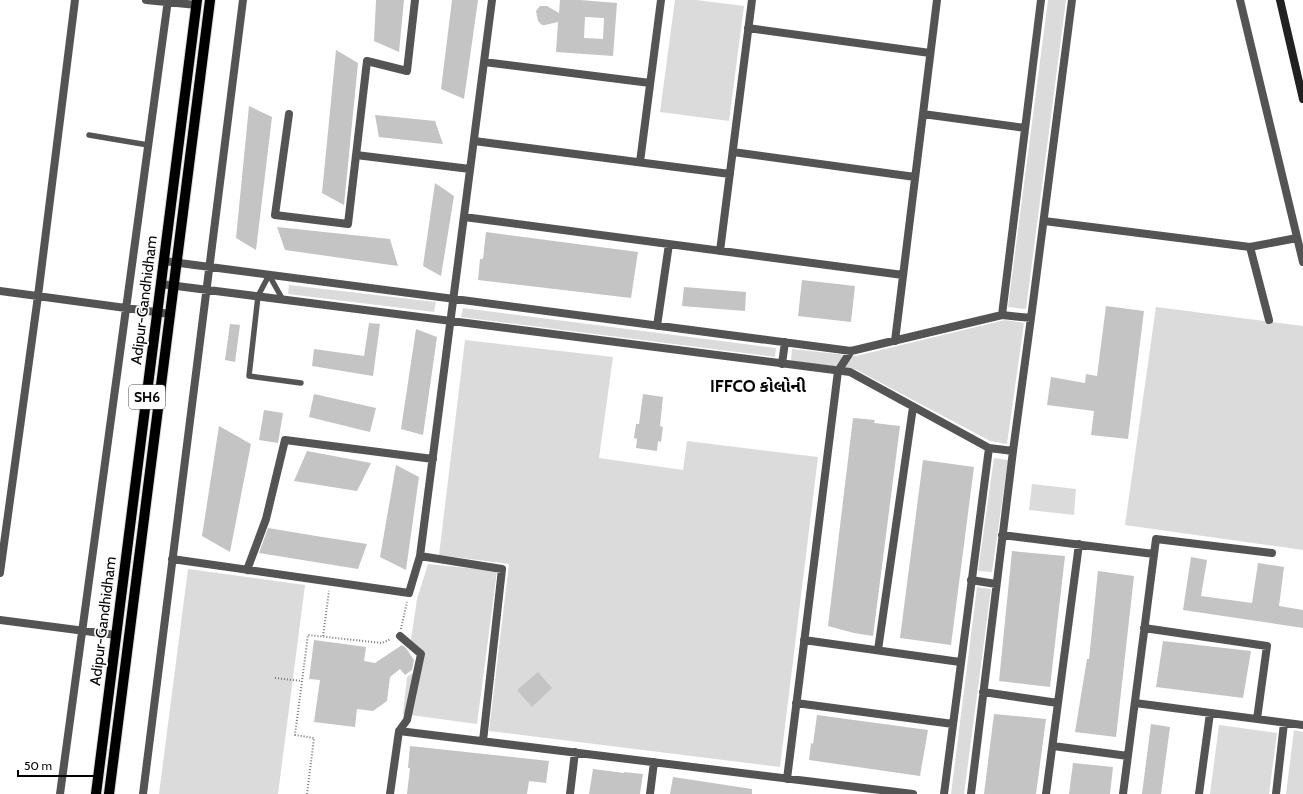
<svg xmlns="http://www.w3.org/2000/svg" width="1303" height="794" font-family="Cabin,'Noto Sans Gujarati',sans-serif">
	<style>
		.green { fill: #dbdbdb }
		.building { fill: #c4c4c4; fill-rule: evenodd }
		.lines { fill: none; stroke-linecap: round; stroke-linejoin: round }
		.primary-casing { stroke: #dbdbdb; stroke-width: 12 }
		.path { stroke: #767676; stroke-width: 2; stroke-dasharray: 1 2; stroke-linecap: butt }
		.lane { stroke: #545454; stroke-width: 5.5 }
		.street { stroke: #545454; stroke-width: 8 }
		.secondary { stroke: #212121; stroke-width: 8 }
		.primary { stroke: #000; stroke-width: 10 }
		.labels { text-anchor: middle; stroke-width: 3.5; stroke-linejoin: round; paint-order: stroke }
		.shield { fill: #fff; stroke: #4c4c4c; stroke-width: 1 }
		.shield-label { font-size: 14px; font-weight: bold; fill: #000 }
		.street-label { font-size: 15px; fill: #000; stroke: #fff }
		.quarter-label { font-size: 17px; font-weight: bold; fill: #000; stroke: #fff }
	</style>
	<rect width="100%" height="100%" fill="#fff"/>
	<path class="green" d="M675,0H696L744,6L729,121L660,112Z
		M1048,0H1066L1026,309L1008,307Z
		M289,285L436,302L434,312L288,294Z
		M1156,307L1303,326V550L1125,525Z
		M463,308L776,348L775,357L461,317Z
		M1005,320L1024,323L1007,444L990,441L855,369L791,361L792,349L856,356Z
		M465,340L613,357L599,458L683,470L687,441L818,457L780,767L489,731L509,564L439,555Z
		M994,458L1008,460L992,572L978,571Z
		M1032,484L1076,489L1074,515L1029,510Z
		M428,564L497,571L477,724L403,714L407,677L423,666L410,646L417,599Z
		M188,569L305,585L278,794H159Z
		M977,587L991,589L964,794H951Z
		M1219,725L1277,733L1269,794H1210Z
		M1294,730L1303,732V794H1286Z"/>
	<path class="building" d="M376,0H404L399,52L374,41Z
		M452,0H478L464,99L441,89Z
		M560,0H580L617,3L613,56L556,52L558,22L545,25H542L538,21L536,11L540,6H547L559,13ZM585,17L604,18L603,39L584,38Z
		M336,50L358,63L344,205L322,193Z
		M249,106L272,117L256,250L236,238Z
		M375,115L435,121L443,144L379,137Z
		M435,183L454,196L441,276L423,266Z
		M277,227L390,239L398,266L285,250Z
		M486,232L638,252L631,298L478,280L480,259H483Z
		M802,280L855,286L851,322L798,316Z
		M684,287L746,292L745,311L682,306Z
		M1106,306L1144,311L1128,439L1091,435L1094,411L1047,405L1051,377L1085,383L1086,374L1097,376Z
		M369,323L380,324L373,376L312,366L314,349L364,356Z
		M230,324L240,325L235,362L225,360Z
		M416,329L437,337L423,435L401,429Z
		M314,394L376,408L370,432L309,417Z
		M643,394L663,397L660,426L663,427L661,442L658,441L657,451L636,448L637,439L634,438L636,424H639Z
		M264,410L283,413L278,443L259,440Z
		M853,418L875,420L874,423L900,426L873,636L854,633L828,626Z
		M219,426L251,444L230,552L202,536Z
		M307,451L371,463L357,491L294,481Z
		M923,460L974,467L951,645L900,638Z
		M396,465L419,477L406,570L380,557Z
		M268,528L316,536L367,544L358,569L259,553Z
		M1012,551L1065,556L1050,687L999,681Z
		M1191,557L1207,560L1201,596L1252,603L1258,563L1284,567L1279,606L1303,610V628L1183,610Z
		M1098,571L1134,576L1116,737L1075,732L1087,659H1089Z
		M314,640L366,647L364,661L375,663L402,645L406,648L414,660L412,670L405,675L400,669L390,677L387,701L373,711L357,709L355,727L314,722L320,680L309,679Z
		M1163,641L1251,651L1243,698L1156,687Z
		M538,672L552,688L532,707L517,690Z
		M994,714L1046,719L1036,794H984Z
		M817,715L928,730L920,776L809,760L811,743L813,744Z
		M1151,724L1170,727L1161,794H1142Z
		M410,746L549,761L546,783L529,781L527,794H407L410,768H408Z
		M1073,763L1113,767L1110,794H1069Z
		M593,769L624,773V772L643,774L640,794H589Z
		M673,777L752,789V794H670Z"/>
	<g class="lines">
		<g class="primary-casing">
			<path id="primary" d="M96,794L197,0
				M109,794L210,0"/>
		</g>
		<path class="path" d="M401,629L407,602
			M323,636L329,591
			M275,678L302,681
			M307,794L314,738L295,735L308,635L382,643L391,639"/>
		<path class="lane" d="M89,135L148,145
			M283,300L269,275L258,296L249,376L301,383"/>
		<path class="street" d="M146,0L197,5
			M1240,0L1303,262
			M748,28L930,53
			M484,62L650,83
			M289,114L275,215L348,224L367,61L407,71L415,0
			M923,114L1025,128
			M474,141L730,174
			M733,152L915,177
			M356,155L470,169
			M640,162L661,0
			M464,217L903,275
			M1044,221L1250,247L1269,320
			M1250,247L1297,238
			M720,251L752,0
			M164,261L851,351L1002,315L1031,318
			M161,284L850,372L989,448L1013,451
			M0,291L170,314
			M1002,315L1041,0
			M657,326L669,244
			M895,341L937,0
			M782,364L785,342
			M1002,535L1154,554
			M420,556L502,569L483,741
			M172,559L409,593L420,556L492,0
			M247,570L266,519L285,440L433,459
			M0,573L38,296L75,0
			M971,580L996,584
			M0,620L116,635
			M1144,628L1267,646L1257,719
			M804,640L960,662
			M878,650L913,407
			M983,692L1058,703
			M796,703L953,724
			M1135,703L1303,725
			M399,731L913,794
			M1053,746L1128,756
			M787,779L838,371L851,351
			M60,794L168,0
			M143,794L243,0
			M390,794L399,731L407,720L421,654L400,636
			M570,794L575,752
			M650,794L654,762
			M944,794L989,448
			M971,794L1013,451L1031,318L1072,0
			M1046,794L1079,544
			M1123,794L1156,539L1272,553
			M1199,794L1210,713
			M1276,794L1284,723"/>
		<path class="secondary" d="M1280,0L1303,99"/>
		<use href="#primary" class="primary"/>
	</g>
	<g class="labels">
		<rect class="shield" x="129" y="385" width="36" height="24" rx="3"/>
		<g class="shield-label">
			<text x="147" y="402">SH6</text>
		</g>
		<g class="street-label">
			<text transform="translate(144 300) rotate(-83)" y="5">Adipur-Gandhidham</text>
			<text transform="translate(103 621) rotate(-83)" y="5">Adipur-Gandhidham</text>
		</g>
		<g class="quarter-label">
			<text x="758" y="392">IFFCO કોલોની</text>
		</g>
	</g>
	<path d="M18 770v6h78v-6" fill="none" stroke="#000000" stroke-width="2"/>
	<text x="24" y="770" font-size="12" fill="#000000" stroke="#ffffff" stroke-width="3" paint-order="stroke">50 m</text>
</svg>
